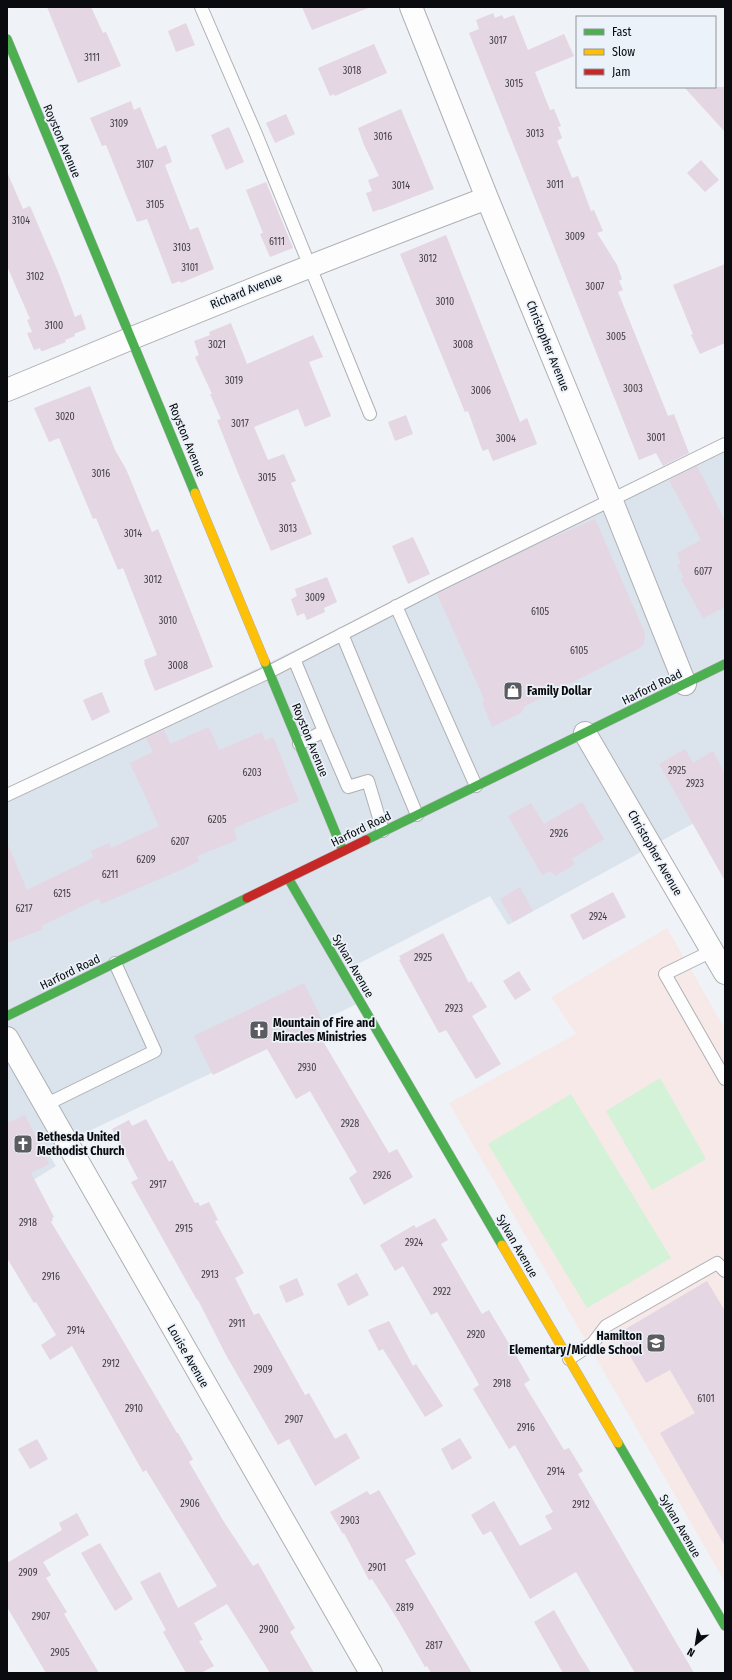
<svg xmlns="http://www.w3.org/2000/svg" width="732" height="1680" font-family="'Fira Sans Condensed',sans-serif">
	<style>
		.built { fill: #dbe3ec }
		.education { fill: #f6e9e8 }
		.green { fill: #d3f2d7 }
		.building { fill: #e4d6e2 }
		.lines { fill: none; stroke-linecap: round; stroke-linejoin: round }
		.lane-casing { stroke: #aeb0b3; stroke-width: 14 }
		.street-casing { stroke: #aeb0b3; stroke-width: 24 }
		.fast-casing { stroke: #aeb0b3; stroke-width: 10 }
		.slow-casing { stroke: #aeb0b3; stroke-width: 10 }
		.jam-casing { stroke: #aeb0b3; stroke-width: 10 }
		.lane { stroke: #fdfdfe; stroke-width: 12 }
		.street { stroke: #fdfdfe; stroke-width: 22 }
		.fast { stroke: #4caf50; stroke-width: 9 }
		.slow { stroke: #ffc107; stroke-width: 9 }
		.jam { stroke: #c62828; stroke-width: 9 }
		.labels { text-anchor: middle; stroke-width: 3.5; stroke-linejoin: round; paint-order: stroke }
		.number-label { font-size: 10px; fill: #403e43 }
		.street-label { font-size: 12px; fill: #090b0e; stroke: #ecf2f9 }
		.poi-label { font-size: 12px; font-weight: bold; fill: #090b0e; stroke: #ecf2f9; text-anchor: start }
	</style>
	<rect width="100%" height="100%" fill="#eff2f6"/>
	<path class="built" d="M725,439V806L508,925L490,896L344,971L361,1002L47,1151L56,1166L7,1196V791Z"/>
	<path class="education" d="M667,928L725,1029V1582L449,1103L576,1034L551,997Z"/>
	<path class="green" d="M660,1078L706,1159L652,1190L606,1111Z
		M571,1094L671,1258L587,1308L488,1144Z"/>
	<path class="building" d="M47,7H91L103,33L106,32L121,66L78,83Z
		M302,7H368V8L312,30Z
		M493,13L495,18L502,15L504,19L514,15L528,50L564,34L574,56L535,72L550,110L554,109L561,126L558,127L562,138L557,141L572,178L578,176L591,211L594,210L603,231L597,233L617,265L622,279L619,281L623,290L618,292L668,416L674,414L689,453L663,466L656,453L639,460L469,33L479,29L476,20Z
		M186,23L195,45L176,52L168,31Z
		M374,44L387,73L335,96L334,94L330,96L318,68Z
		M684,87H725V132Z
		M131,101L134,110L140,107L157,149L166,145L172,162L165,165L166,168L190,230L198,227L214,269L181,283L180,281L172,284L147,219L137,222L106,145L102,146L90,118Z
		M401,109L434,189L380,210V209L373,212L366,193L372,191L368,180L379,176L364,145L358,128Z
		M286,114L295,134L275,143L266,123Z
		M229,127L244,162L226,170L211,135Z
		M701,160L719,180L705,192L687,173Z
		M7,172L23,209L30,206L59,274L75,317L81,314L86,329L74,334L75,336L65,340L66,342L43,351H41L40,348L34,350L27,333L32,332L27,320L30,319L7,266Z
		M266,182L293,248L270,257L260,234L263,233L246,190Z
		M446,235L520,422L527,418L537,444L493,461L488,449L483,451L481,447L468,411L465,412L400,254Z
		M725,264V343L700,354L691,335L693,334L673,285Z
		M231,323L247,364L313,335L323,357L309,362L331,416L305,427L298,409L254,427L268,460L284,454L296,481L291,483L312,534L271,551L238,473L217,420L221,419L210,394H212L195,357L199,355L194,341L210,335L209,332Z
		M90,386L115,450L126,469L152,532L158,529L213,667L155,691L144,663H145L144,660L157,655L123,568L118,570L96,518L93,519L59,438L49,442L34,408Z
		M406,415L413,434L395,441L388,422Z
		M697,466L725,521V607L703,618L681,579L684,578L677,565L681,564L677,553L701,540L669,480Z
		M595,519L645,633L644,644L638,649L525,706L521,713L492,727L482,702L485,701L437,594L538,544Z
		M413,537L430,574L408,584L392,546Z
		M327,577L337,602L324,608L325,612L307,620L304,613L297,616L291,599L297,596L295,589Z
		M102,692L110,712L92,721L83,700Z
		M209,727L219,750L262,732L265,741L273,737L299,801L234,828L237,840L197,856L199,861L185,868L101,904L99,898L41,926L43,929L7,943V843L27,890L93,858L91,851L109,843L111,848L159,826L130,763L153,752L146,738L164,730L170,744Z
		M685,749L693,763L713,751L725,774V881L659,764Z
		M582,802L604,839L572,859L575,864L555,876L550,871L542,875L508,816L531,803L544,824Z
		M520,887L533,911L513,922L500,899Z
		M613,892L626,917L583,940L570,915Z
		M443,933L469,983L471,981L487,1007L472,1016L501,1064L476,1079L446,1030L439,1033L399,960L401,959L399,956Z
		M519,971L531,990L515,1000L503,981Z
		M304,983L323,1022L314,1026L389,1153L397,1149L413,1177L364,1205L349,1178L357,1172L310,1091L296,1099L267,1049L213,1075L194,1036Z
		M25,1115L49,1164L31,1173L54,1217L52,1218L53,1220L51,1222L112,1322L177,1433H178L193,1459L189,1462L224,1522L253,1566L258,1563L295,1628L290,1632L314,1673H270L227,1604L194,1623L203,1640L199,1641L214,1666L201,1673H186L163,1632L166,1630L140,1582L160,1572L178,1608L217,1586L146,1470L143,1472L72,1346L50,1360L41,1345L56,1335L36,1302L34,1303L7,1258V1123Z
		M146,1119L169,1162L172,1160L195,1203L198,1202L200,1206L209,1202L218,1220L215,1221L244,1273L235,1278L254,1315L259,1313L305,1395L309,1393L335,1439L346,1433L360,1458L315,1486L289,1439L278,1445L226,1355L198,1300H197L131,1182L138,1179L112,1129L129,1120L132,1126Z
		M435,1218L448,1240L441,1244L482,1314L489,1310L518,1359L530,1380L524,1384L564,1450L569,1448L583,1471L578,1474L694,1673H635L576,1572L530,1599L491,1531L483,1535L471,1515L494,1501L520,1546L552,1529L545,1516L553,1512L515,1445L509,1449L473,1389L479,1385L476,1379L437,1312L431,1315L403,1266L395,1271L380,1245L414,1225L416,1228Z
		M357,1273L369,1295L348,1306L337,1284Z
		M297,1278L304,1295L286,1303L279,1286Z
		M707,1281L725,1311V1546L660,1433L695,1413L670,1370L646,1383L617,1334Z
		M389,1321L413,1366L416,1364L443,1406L425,1417L383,1349L379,1351L368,1330Z
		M460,1438L472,1458L452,1470L441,1449Z
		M37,1439L48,1459L30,1469L18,1449Z
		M379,1490L416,1554L405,1560L472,1673H431L427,1666L425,1667L398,1620L372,1579L369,1580L344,1533L343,1534L330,1512L367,1491L370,1495Z
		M77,1513L89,1535L43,1562L51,1575L46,1578L67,1612L64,1614L99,1673H46L7,1607V1563L62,1530L59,1523Z
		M100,1543L133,1599L115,1611L81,1553Z
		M554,1610L578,1652L591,1673H563L534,1622Z"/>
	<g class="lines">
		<g class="lane-casing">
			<path id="lane" d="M201,7L256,134L370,414
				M396,606L476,786
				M342,634L417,815
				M294,659L324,731
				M299,744L324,731L348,787L368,781L383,831
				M7,795L269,672L432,588L725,444
				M712,951L665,974L725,1079
				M45,1105L155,1051L115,963
				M569,1359L593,1343L606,1326L717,1263L725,1271"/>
		</g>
		<g class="street-casing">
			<path id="street" d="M411,7L487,198L611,499L685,684
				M7,390C166,323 326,259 487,198
				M585,733L725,973
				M7,1038L371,1673"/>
		</g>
		<g class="fast-casing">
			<path id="fast" d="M7,39L195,493
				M265,662L343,851
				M366,840L725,664
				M288,878L502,1245
				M7,1016L247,898
				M618,1443L725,1626"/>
		</g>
		<g class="slow-casing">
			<path id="slow" d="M195,493L265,662
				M502,1245L618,1443"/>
		</g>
		<g class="jam-casing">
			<path id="jam" d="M247,898L366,840"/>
		</g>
		<use href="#lane" class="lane"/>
		<use href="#street" class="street"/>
		<use href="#fast" class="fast"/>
		<use href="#slow" class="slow"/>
		<use href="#jam" class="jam"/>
	</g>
	<defs>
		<g id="shop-square" transform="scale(1)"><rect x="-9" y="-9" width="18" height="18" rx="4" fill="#5a5c5f" stroke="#ecf2f9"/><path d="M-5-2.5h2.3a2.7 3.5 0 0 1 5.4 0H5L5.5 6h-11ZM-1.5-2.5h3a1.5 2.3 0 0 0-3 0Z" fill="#fff"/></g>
		<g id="church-square" transform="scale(1)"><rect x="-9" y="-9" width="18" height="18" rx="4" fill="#5a5c5f" stroke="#ecf2f9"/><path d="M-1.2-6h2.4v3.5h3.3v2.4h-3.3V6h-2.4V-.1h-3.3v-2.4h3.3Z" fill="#fff"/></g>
		<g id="school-square" transform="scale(1)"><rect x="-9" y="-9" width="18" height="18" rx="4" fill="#5a5c5f" stroke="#ecf2f9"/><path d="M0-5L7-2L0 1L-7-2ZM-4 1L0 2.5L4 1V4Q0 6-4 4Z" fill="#fff"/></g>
	</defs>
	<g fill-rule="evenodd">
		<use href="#shop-square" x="513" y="691"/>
		<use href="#church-square" x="259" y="1030"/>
		<use href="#church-square" x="23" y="1144"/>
		<use href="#school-square" x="656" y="1343"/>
	</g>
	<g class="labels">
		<g class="number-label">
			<text x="498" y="44">3017</text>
			<text x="92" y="61">3111</text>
			<text x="352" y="74">3018</text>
			<text x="514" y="87">3015</text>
			<text x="119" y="127">3109</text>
			<text x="535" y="137">3013</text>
			<text x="383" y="140">3016</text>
			<text x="145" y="168">3107</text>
			<text x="555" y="188">3011</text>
			<text x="401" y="189">3014</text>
			<text x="155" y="208">3105</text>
			<text x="21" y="224">3104</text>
			<text x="575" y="240">3009</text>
			<text x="277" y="245">6111</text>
			<text x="182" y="251">3103</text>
			<text x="428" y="262">3012</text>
			<text x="190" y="271">3101</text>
			<text x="35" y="280">3102</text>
			<text x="595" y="290">3007</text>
			<text x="445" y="305">3010</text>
			<text x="54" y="329">3100</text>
			<text x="616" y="340">3005</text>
			<text x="217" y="348">3021</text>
			<text x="463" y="348">3008</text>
			<text x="234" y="384">3019</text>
			<text x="633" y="392">3003</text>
			<text x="481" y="394">3006</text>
			<text x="65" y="420">3020</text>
			<text x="240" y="427">3017</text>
			<text x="656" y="441">3001</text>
			<text x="506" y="442">3004</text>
			<text x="101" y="477">3016</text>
			<text x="267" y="481">3015</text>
			<text x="288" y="532">3013</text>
			<text x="133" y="537">3014</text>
			<text x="703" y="575">6077</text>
			<text x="153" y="583">3012</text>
			<text x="315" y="601">3009</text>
			<text x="540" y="615">6105</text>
			<text x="168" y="624">3010</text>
			<text x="579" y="654">6105</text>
			<text x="178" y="669">3008</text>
			<text x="677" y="774">2925</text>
			<text x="252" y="776">6203</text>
			<text x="695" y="787">2923</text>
			<text x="217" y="823">6205</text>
			<text x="559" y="837">2926</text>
			<text x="180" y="845">6207</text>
			<text x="146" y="863">6209</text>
			<text x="110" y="878">6211</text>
			<text x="62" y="897">6215</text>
			<text x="24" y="912">6217</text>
			<text x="598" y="920">2924</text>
			<text x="423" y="961">2925</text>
			<text x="454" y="1012">2923</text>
			<text x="307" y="1071">2930</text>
			<text x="350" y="1127">2928</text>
			<text x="382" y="1179">2926</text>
			<text x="158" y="1188">2917</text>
			<text x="28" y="1226">2918</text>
			<text x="184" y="1232">2915</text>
			<text x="414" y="1246">2924</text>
			<text x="210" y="1278">2913</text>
			<text x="51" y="1280">2916</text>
			<text x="442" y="1295">2922</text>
			<text x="237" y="1327">2911</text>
			<text x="76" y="1334">2914</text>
			<text x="476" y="1338">2920</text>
			<text x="111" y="1367">2912</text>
			<text x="263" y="1373">2909</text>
			<text x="502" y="1387">2918</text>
			<text x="706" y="1402">6101</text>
			<text x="134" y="1412">2910</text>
			<text x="294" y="1423">2907</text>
			<text x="526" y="1431">2916</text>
			<text x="556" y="1475">2914</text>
			<text x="190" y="1507">2906</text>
			<text x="581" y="1508">2912</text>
			<text x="350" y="1524">2903</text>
			<text x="377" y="1571">2901</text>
			<text x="28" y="1576">2909</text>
			<text x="405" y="1611">2819</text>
			<text x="41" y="1620">2907</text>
			<text x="269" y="1633">2900</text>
			<text x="434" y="1649">2817</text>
			<text x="60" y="1656">2905</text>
		</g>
		<g class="street-label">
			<text transform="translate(62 141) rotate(67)" y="4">Royston Avenue</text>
			<text transform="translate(246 291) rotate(-22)" y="4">Richard Avenue</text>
			<text transform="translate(548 346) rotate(68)" y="4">Christopher Avenue</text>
			<text transform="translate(187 440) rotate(68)" y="4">Royston Avenue</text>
			<text transform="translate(652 687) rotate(-26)" y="4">Harford Road</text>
			<text transform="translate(310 740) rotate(68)" y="4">Royston Avenue</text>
			<text transform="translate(361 829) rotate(-26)" y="4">Harford Road</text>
			<text transform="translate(655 853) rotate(60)" y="4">Christopher Avenue</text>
			<text transform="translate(353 966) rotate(60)" y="4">Sylvan Avenue</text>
			<text transform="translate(70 972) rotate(-26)" y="4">Harford Road</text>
			<text transform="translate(517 1246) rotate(60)" y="4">Sylvan Avenue</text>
			<text transform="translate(188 1356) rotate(60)" y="4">Louise Avenue</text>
			<text transform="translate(680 1526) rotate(60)" y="4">Sylvan Avenue</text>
		</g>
		<g class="poi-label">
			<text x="527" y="695">Family Dollar</text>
			<text x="273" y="1027">Mountain of Fire and<tspan x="273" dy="14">Miracles Ministries</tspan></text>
			<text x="37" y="1141">Bethesda United<tspan x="37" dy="14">Methodist Church</tspan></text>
			<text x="642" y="1340" text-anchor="end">Hamilton<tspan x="642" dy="14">Elementary/Middle School</tspan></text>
		</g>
	</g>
	<rect width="732" height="1680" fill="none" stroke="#090b0e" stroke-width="16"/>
	<rect x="576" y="16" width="140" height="72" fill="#ecf2f9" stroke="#91969b"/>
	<rect x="584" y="29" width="20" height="6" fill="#4caf50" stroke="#91969b"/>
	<text x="612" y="36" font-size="12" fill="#090b0e">Fast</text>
	<rect x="584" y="49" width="20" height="6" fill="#ffc107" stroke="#91969b"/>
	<text x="612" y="56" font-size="12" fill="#090b0e">Slow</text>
	<rect x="584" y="69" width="20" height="6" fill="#c62828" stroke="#91969b"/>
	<text x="612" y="76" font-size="12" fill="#090b0e">Jam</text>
	<g transform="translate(696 1644) rotate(210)" stroke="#ecf2f9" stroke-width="3" paint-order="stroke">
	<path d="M0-3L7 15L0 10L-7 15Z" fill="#090b0e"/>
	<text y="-6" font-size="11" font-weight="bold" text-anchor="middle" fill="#090b0e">N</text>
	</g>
</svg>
